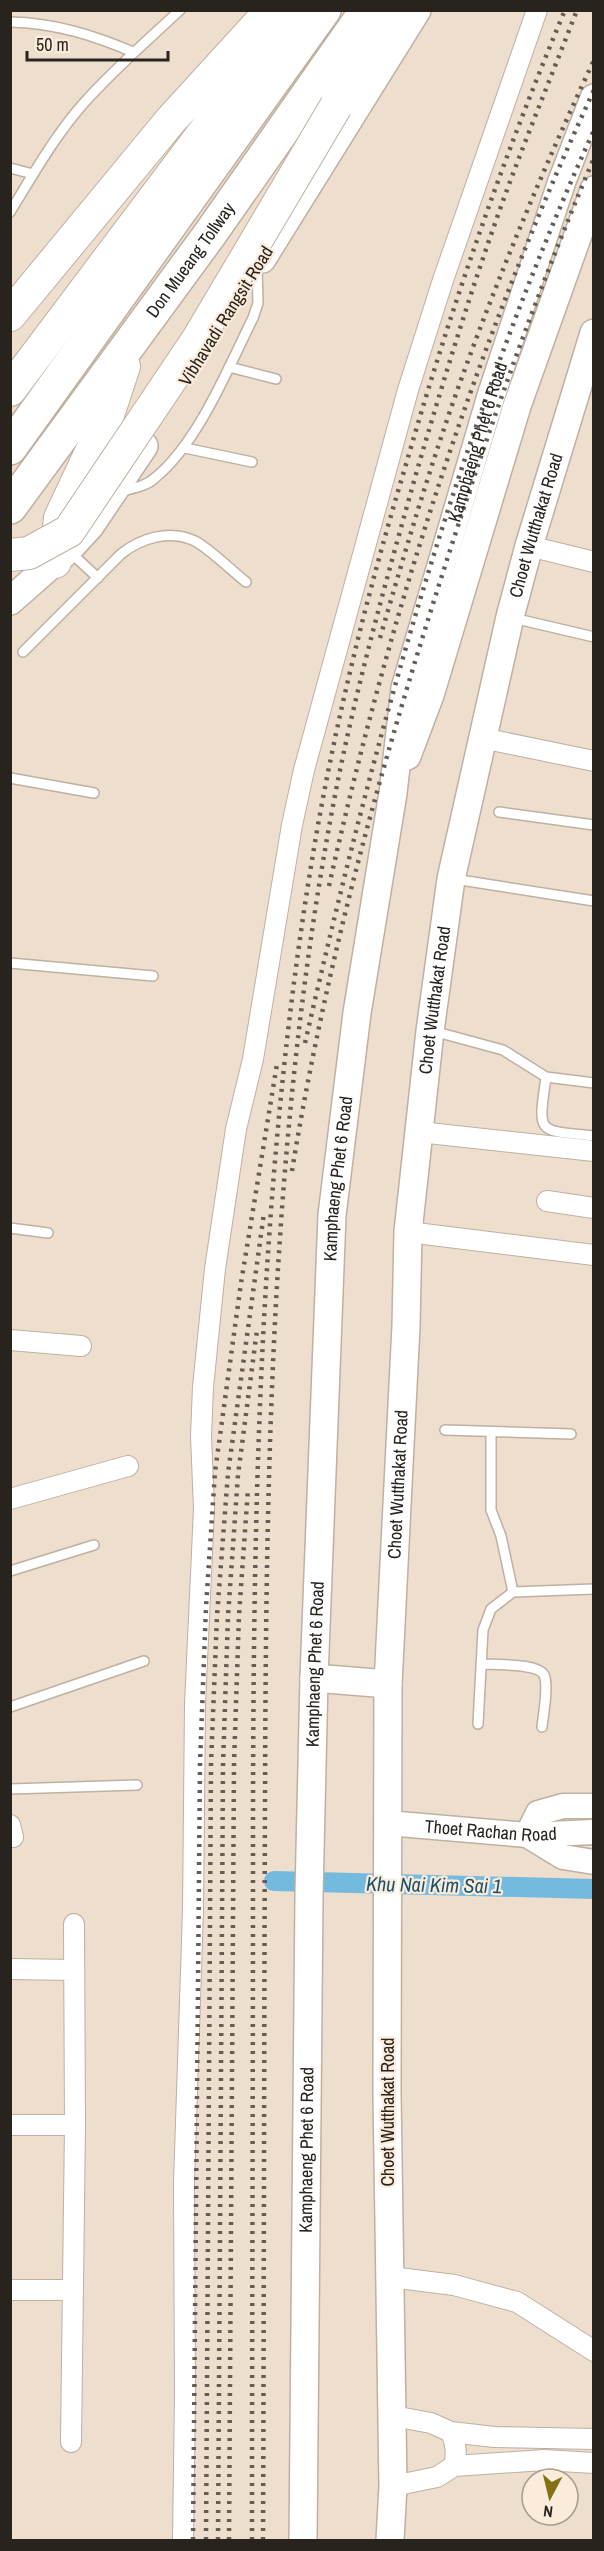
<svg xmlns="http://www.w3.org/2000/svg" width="604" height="2551" font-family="'Archivo Narrow',sans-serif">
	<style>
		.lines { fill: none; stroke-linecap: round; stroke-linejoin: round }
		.canal { stroke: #73bade; stroke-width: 20 }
		.service-casing { stroke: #bfb0a1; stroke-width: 12 }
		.minor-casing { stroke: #bfb0a1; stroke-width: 22 }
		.tertiary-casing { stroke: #bfb0a1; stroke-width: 27 }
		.secondary-casing { stroke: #bfb0a1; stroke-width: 30 }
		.trunk-casing { stroke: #bfb0a1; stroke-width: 34 }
		.motorway-casing { stroke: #bfb0a1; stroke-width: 36 }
		.service { stroke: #fff; stroke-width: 9 }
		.minor { stroke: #fff; stroke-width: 20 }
		.tertiary { stroke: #fff; stroke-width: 24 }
		.secondary { stroke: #fff; stroke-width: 27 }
		.trunk { stroke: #fff; stroke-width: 32 }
		.motorway { stroke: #fff; stroke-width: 33 }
		.rail { stroke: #655c54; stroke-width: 4.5; stroke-dasharray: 3 6; stroke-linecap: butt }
		.trunk-bridge-casing { stroke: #bfb0a1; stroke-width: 34; stroke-linecap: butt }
		.trunk-bridge { stroke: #fff; stroke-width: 32 }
		.labels { text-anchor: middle; stroke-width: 4.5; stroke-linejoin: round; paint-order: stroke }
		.street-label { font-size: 18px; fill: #29231e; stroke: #faebdb }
		.water-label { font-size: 20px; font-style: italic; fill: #19526b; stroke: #faebdb }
	</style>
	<rect width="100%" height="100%" fill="#eddece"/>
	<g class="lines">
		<path class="canal" d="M274,1881L594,1889"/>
		<g class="service-casing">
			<path id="service" d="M10,22C55,23 93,35 133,52
				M10,168L33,174
				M10,212C33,175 54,137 83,104C113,70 147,41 180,10
				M229,367L276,379
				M185,448L252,462
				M122,491C134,488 147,486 156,477C199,441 228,368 253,318L258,303L257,267
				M69,551L98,578
				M513,618L594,637
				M23,652L121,554C141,538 170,529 195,541C211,550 231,570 246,582
				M10,778L94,793
				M499,812L594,825
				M454,879L594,901
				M10,963L153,976
				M433,1031L503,1050L546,1077L594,1083
				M546,1077C538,1135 536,1130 594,1136
				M10,1228L48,1233
				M445,1430L571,1434
				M10,1571L94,1545
				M513,1592L594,1589
				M481,1664C495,1665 538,1663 544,1675C549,1685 543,1716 542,1727
				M10,1707L144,1661
				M478,1724L483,1630L491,1609L513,1592L501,1536L491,1510V1432
				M10,1789L137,1785"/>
		</g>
		<g class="minor-casing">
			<path id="minor" d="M529,546L594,562
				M482,738L594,761
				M419,1132L594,1151
				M547,1201L594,1208
				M408,1232L594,1255
				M10,1340L81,1346
				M10,1499L128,1466
				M10,1825L13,1837
				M10,1969L74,1970
				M10,2125H75
				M391,2277L454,2285L517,2302L594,2351
				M10,2290H72
				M393,2416L431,2423L451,2432C456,2444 457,2453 454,2466L437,2477L393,2486
				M451,2432L494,2437L594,2439
				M71,2442L75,2125L74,1924
				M454,2466L544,2460L594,2463
				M183,2540L185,2395L184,2183L193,1910L195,1704L204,1509L201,1436L203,1387L215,1269L236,1129L253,1059L292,825L304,770L408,390L443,280L537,10"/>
		</g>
		<g class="tertiary-casing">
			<g id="tertiary">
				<path d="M594,1806H563L538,1813L527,1835L563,1857L594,1862"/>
				<path id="s1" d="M387,1823L527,1835L594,1832"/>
			</g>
		</g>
		<g class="secondary-casing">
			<g id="secondary">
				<path d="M262,259L417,10"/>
				<path d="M10,601L68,550L90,526L144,446"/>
				<path d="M407,756L430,695L517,406L594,190"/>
				<path d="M314,1678L388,1684"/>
				<path id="s2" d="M303,2540L309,1895L314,1678L332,1215L357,1013L393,793L405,688L491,396L562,181L594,98"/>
				<path id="s3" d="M390,2540L393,2486L387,2093L388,1684L406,1326L408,1232L430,1031L451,879L510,617L529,546L594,333"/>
			</g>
		</g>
		<g class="trunk-casing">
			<path id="trunk" d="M336,106L397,10
				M10,315L171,120L265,17
				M10,390L231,96L289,10
				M55,562L60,518L107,418L124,366"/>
		</g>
		<g class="motorway-casing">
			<g id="motorway">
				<path d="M10,448L324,10"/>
				<path id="s4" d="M10,507L210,234L367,10"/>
			</g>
		</g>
		<use href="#service" class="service"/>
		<use href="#minor" class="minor"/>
		<use href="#tertiary" class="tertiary"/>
		<use href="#secondary" class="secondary"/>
		<use href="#trunk" class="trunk"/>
		<use href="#motorway" class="motorway"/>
		<path class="rail" d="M380,638C404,555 428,473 457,391C497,279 543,169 594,60
			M329,886C390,613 476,344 594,90
			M305,1043C376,732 461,422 594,130
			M292,1171C322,986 371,802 427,623C476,466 529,310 594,158
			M193,2540L200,1764L206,1607L215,1472L241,1283L277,1064
			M206,2540L211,1764L217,1616L228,1473L264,1213
			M218,2540L223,1765L228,1616L238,1475L257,1330
			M229,2540L234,1764L239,1615L248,1489
			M252,2540C252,2312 253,2084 253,1856C253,1512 258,1165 318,825C340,702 371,581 407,461C451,308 503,158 565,10
			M263,2540C264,2295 264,2049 265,1804C266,1459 271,1114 339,775C360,673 388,574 416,474C445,375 475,276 511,179C532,123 555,67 577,10"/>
		<g class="trunk-bridge-casing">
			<path id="trunk-bridge" d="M10,555L29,553L69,531L198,339L336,106"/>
		</g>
		<use href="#trunk-bridge" class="trunk-bridge"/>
	</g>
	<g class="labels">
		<g class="street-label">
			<text dy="6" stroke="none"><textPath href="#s4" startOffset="306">Don Mueang Tollway</textPath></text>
			<text transform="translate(226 316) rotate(-58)" y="6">Vibhavadi Rangsit Road</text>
			<text dy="6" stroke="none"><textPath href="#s2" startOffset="2114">Kamphaeng Phet 6 Road</textPath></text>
			<text dy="6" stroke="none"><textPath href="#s3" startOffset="2028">Choet Wutthakat Road</textPath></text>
			<text dy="6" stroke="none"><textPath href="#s3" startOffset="1542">Choet Wutthakat Road</textPath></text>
			<text dy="6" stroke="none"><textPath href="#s2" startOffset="1362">Kamphaeng Phet 6 Road</textPath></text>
			<text dy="6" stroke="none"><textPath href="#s3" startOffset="1056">Choet Wutthakat Road</textPath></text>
			<text dy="6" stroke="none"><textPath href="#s2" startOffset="876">Kamphaeng Phet 6 Road</textPath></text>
			<text dy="6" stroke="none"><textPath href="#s1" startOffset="104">Thoet Rachan Road</textPath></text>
			<text transform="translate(388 2112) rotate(-90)" y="6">Choet Wutthakat Road</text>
			<text dy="6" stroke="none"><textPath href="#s2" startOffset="390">Kamphaeng Phet 6 Road</textPath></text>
		</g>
		<g class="water-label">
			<text transform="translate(434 1885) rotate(1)" y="7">Khu Nai Kim Sai 1</text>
		</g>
	</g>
	<rect width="604" height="2551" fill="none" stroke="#29231e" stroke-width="24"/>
	<g transform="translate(550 2497) rotate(187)"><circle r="28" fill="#faebdb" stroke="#a69b8f" stroke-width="1.5"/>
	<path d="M0-4.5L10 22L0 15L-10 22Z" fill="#837112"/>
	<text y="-9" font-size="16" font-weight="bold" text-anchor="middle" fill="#29231e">N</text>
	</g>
	<path d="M27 51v9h141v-9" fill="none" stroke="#29231e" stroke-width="3"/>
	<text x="36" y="51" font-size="18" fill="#29231e" stroke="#faebdb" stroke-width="4.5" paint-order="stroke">50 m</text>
</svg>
